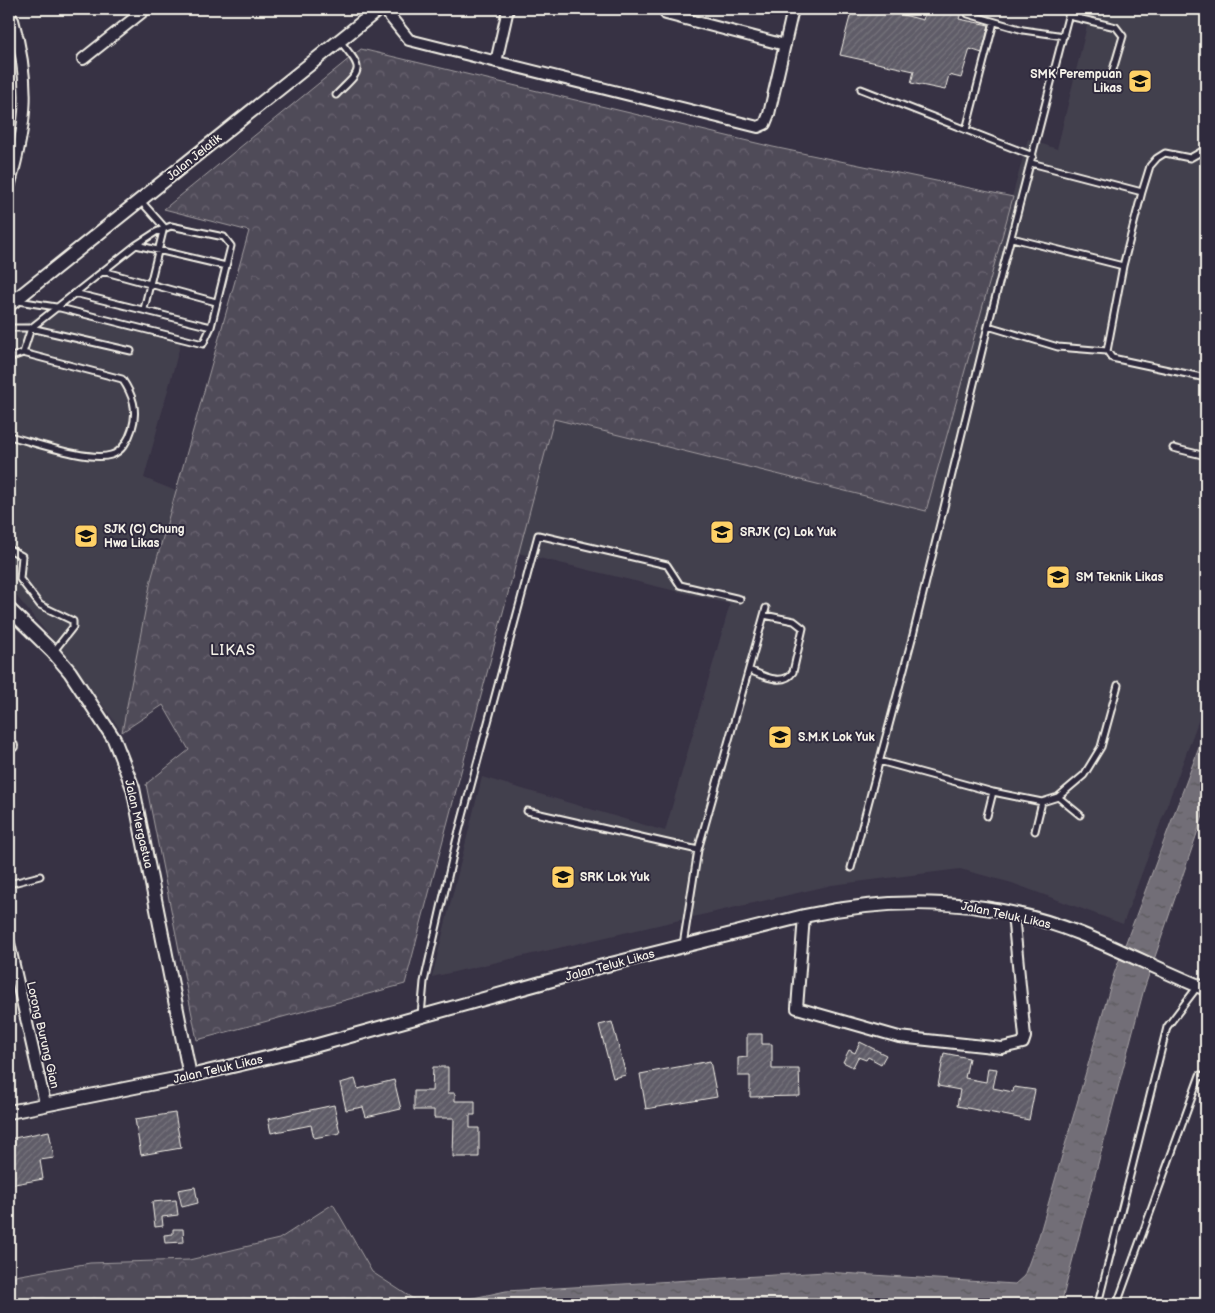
<svg xmlns="http://www.w3.org/2000/svg" width="1215" height="1313" font-family="'Balsamiq Sans',sans-serif">
	<style>
		.built { fill: #433f4e }
		.forest { fill: url(#forest-crowns); stroke: #a29ea0 }
		.water { fill: url(#water-ripples); stroke: #a6a2a4 }
		.building { fill: url(#building-hatch); stroke: #f4f1e8 }
		.lines { fill: none; stroke-linecap: round; stroke-linejoin: round }
		.service-casing { stroke: #f4f1e8; stroke-width: 9 }
		.minor-casing { stroke: #f4f1e8; stroke-width: 14 }
		.tertiary-casing { stroke: #f4f1e8; stroke-width: 16 }
		.service { stroke: #2f2a3d; stroke-width: 5 }
		.minor { stroke: #2f2a3d; stroke-width: 10 }
		.tertiary { stroke: #2f2a3d; stroke-width: 12 }
		.labels { text-anchor: middle; stroke-width: 4; stroke-linejoin: round; paint-order: stroke }
		.poi-label { font-size: 12px; font-weight: bold; fill: #f4f1e8; stroke: #2f2a3d; text-anchor: start }
		.street-label { font-size: 12px; fill: #f4f1e8; stroke: #2f2a3d }
		.quarter-label { font-size: 15px; letter-spacing: 1px; fill: #f4f1e8; stroke: #2f2a3d }
	</style>
	<defs>
		<pattern id="forest-crowns" width="20" height="18" patternUnits="userSpaceOnUse" patternTransform="scale(1.25)"><rect width="20" height="18" fill="#504b59"/><path d="M2 6a3 3 0 1 1 6 0M12 15a3 3 0 1 1 6 0" fill="none" stroke="#6a6571"/></pattern>
		<pattern id="water-ripples" width="26" height="14" patternUnits="userSpaceOnUse" patternTransform="scale(1.25)"><rect width="26" height="14" fill="#726e77"/><path d="M2 4q2-2 4 0t4 0M15 11q2-2 4 0t4 0" fill="none" stroke="#5b595c"/></pattern>
		<pattern id="building-hatch" width="6" height="6" patternUnits="userSpaceOnUse" patternTransform="scale(1.25)"><rect width="6" height="6" fill="#5f5c67"/><path d="M-1 1l2-2M0 6l6-6M5 7l2-2" fill="none" stroke="#77747d"/></pattern>
	</defs>
	<rect width="100%" height="100%" fill="#373244"/>
	<filter id="ink" filterUnits="userSpaceOnUse"><feTurbulence type="fractalNoise" baseFrequency=".02" numOctaves="2"/><feDisplacementMap in="SourceGraphic" scale="10" xChannelSelector="R" yChannelSelector="G"/><feConvolveMatrix kernelMatrix="1 2 1 2 8 2 1 2 1" color-interpolation-filters="sRGB"/></filter>
	<g filter="url(#ink)">
		<path class="built" d="M1091,9H1206V700L1123,924L1012,883L960,869L832,885L432,977L482,777L665,831L730,604L518,553L554,419L926,511L1028,139L1057,149Z
			M54,308L181,342L144,478L176,491L151,580L122,732L75,667L9,587V330Z"/>
		<path class="forest" d="M361,49L773,147L1013,197L926,511L554,419L405,984L197,1040L146,784L189,750L163,705L122,732L151,580L249,231L164,209Z
			M333,1204L372,1272L421,1304H9V1277L90,1263L189,1260L279,1239Z"/>
		<path class="water" d="M1206,729V807L1144,989L1061,1304H445L506,1291L825,1272L1015,1284L1024,1276L1039,1236L1114,974Z"/>
		<path class="building" d="M852,9H889L888,11L923,20L926,9H962L959,19L989,25L982,53L970,49L961,78L949,75L945,90L911,83L914,71L840,55Z
			M612,1022L626,1075L613,1078L599,1025Z
			M747,1034H762V1044H772V1069H799L800,1096L750,1097V1076H738V1058L747,1057Z
			M860,1042L886,1055L881,1064L868,1057L866,1060L858,1057L853,1067L843,1062L849,1050L855,1053Z
			M944,1053L969,1058L965,1078L986,1082L988,1068L997,1069L993,1088L1013,1092L1014,1087L1035,1090L1029,1120L957,1106L960,1090L938,1086Z
			M710,1061L717,1097L646,1109L640,1074Z
			M433,1067H448V1093H455V1101H475V1115H470V1128H479V1157H453L454,1118H434V1110H414V1091H432Z
			M355,1079L358,1089L394,1080L401,1109L366,1117L363,1107L346,1110L340,1083Z
			M334,1105L340,1133L314,1138L311,1125L271,1133L268,1119Z
			M175,1113L181,1148L141,1155L135,1119Z
			M49,1131L54,1158L40,1160L43,1179L9,1185V1139Z
			M195,1187L198,1203L182,1207L178,1190Z
			M176,1200L178,1215L162,1217L163,1226L155,1227L152,1202Z
			M173,1229H183L184,1242L165,1243L164,1235L173,1234Z"/>
		<g class="lines">
			<g class="service-casing">
				<path id="service" d="M968,14L1023,30L1064,36
					M1069,16L1116,27L1123,36L1113,70
					M861,89L1033,156
					M336,95C363,68 364,71 340,41
					M966,130L994,22
					M1031,163L1142,192L1150,166L1157,158L1165,153L1190,158L1206,149
					M1142,192L1123,266L1107,351L1112,358L1206,378
					M140,200L164,227
					M1012,238L1123,266
					M136,245L226,266
					M102,271L216,302
					M74,293L211,327
					M144,309L164,227
					M988,326L1058,347L1107,351
					M9,328H31L136,245L156,232L171,226L224,237L231,246L211,327L203,344L56,307L18,301
					M23,353L31,328L131,351
					M9,358L23,353L122,379C133,395 138,410 132,429C129,439 122,452 111,455C89,462 33,442 9,436
					M1173,448L1206,456
					M9,549L22,556L20,579L40,605L73,621V627L54,651
					M749,670C762,675 783,687 793,672L803,628L794,621L764,615
					M879,761L993,792L1042,802L1058,797L1084,775L1101,747L1118,685
					M1058,797L1080,815
					M527,811L698,850L683,945
					M987,816L993,792
					M1035,831L1042,802
					M698,850L766,608
					M851,868L913,635L988,326L1070,9
					M9,884L40,876
					M421,1015L424,982L456,842L538,535L667,565L680,585L740,599
					M1098,1304L1167,1027L1198,986
					M1117,1304L1200,1075L1206,1077"/>
			</g>
			<g class="minor-casing">
				<path id="minor" d="M384,9L409,40L758,127L765,124L769,114L793,9
					M666,14L785,45
					M83,59L146,9
					M496,62L508,9
					M9,187C27,123 31,84 13,20
					M9,746H12
					M804,916L797,1008L899,1037L1002,1048L1023,1043L1025,1037L1013,914
					M9,943L45,1103"/>
			</g>
			<g class="tertiary-casing">
				<path id="tertiary" d="M9,305L379,9
					M9,609L53,652L70,672L114,739L133,788L190,1076
					M9,1112L190,1076L296,1051L599,967L804,916C896,896 992,898 1081,934C1123,951 1164,972 1206,989"/>
			</g>
			<use href="#service" class="service"/>
			<use href="#minor" class="minor"/>
			<use href="#tertiary" class="tertiary"/>
		</g>
	</g>
	<defs>
		<g id="school-square" transform="scale(1.25)"><rect x="-9" y="-9" width="18" height="18" rx="4" fill="#ffd166" stroke="#2f2a3d"/><path d="M0-5L7-2L0 1L-7-2ZM-4 1L0 2.5L4 1V4Q0 6-4 4Z" fill="#111"/></g>
	</defs>
	<g fill-rule="evenodd">
		<use href="#school-square" x="1140" y="81"/>
		<use href="#school-square" x="722" y="532"/>
		<use href="#school-square" x="86" y="536"/>
		<use href="#school-square" x="1058" y="577"/>
		<use href="#school-square" x="780" y="737"/>
		<use href="#school-square" x="563" y="877"/>
	</g>
	<g class="labels">
		<g class="poi-label">
			<text x="1122" y="78" text-anchor="end">SMK Perempuan<tspan x="1122" dy="14">Likas</tspan></text>
			<text x="104" y="533">SJK (C) Chung<tspan x="104" dy="14">Hwa Likas</tspan></text>
			<text x="740" y="536">SRJK (C) Lok Yuk</text>
			<text x="1076" y="581">SM Teknik Likas</text>
			<text x="798" y="741">S.M.K Lok Yuk</text>
			<text x="580" y="881">SRK Lok Yuk</text>
		</g>
		<g class="street-label">
			<text transform="translate(194 157) rotate(-39)" y="4">Jalan Jelatik</text>
			<text transform="translate(139 824) rotate(77)" y="4">Jalan Mergastua</text>
			<text transform="translate(1006 915) rotate(12)" y="4">Jalan Teluk Likas</text>
			<text transform="translate(610 965) rotate(-15)" y="4">Jalan Teluk Likas</text>
			<text transform="translate(43 1035) rotate(77)" y="4">Lorong Burung Gian</text>
			<text transform="translate(218 1069) rotate(-13)" y="4">Jalan Teluk Likas</text>
		</g>
		<g class="quarter-label">
			<text x="233" y="655">LIKAS</text>
		</g>
	</g>
	<rect width="1215" height="1313" fill="none" stroke="#2f2a3d" stroke-width="30"/>
	<rect x="15" y="15" width="1185" height="1283" fill="none" stroke="#f4f1e8" stroke-width="2" filter="url(#ink)"/>
</svg>
